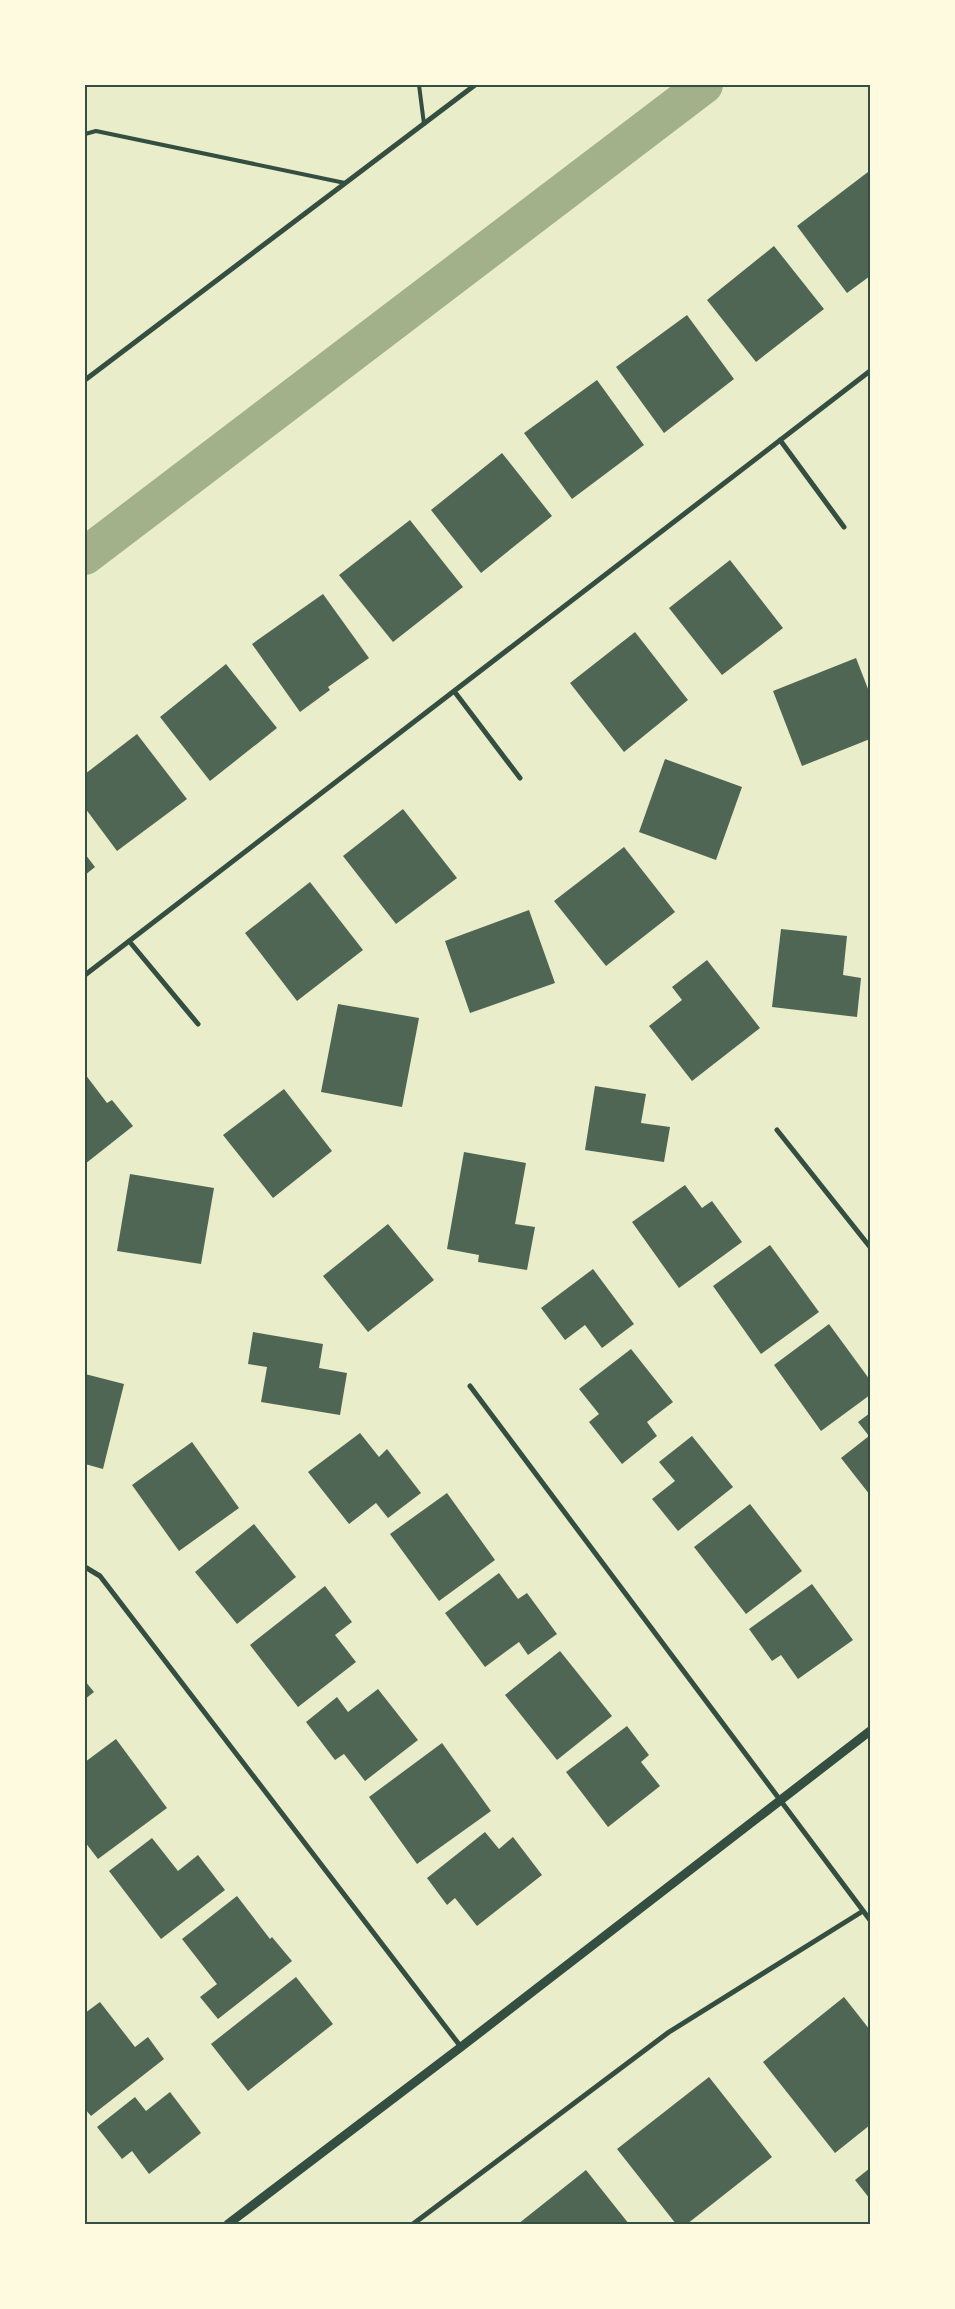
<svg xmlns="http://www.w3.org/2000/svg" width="955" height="2309" font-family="'Space Grotesk',sans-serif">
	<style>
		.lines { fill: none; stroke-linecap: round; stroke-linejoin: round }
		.canal { stroke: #a3b18a; stroke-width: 38 }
		.building { fill: #4f6655 }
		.service { stroke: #344e41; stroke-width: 4 }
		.minor { stroke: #344e41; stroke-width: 5 }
		.tertiary { stroke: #344e41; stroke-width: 9 }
		.neatline { fill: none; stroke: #344e41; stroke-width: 2 }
	</style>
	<rect width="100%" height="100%" fill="#e9edc9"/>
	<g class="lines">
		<path class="canal" d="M85,556L704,85"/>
	</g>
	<path class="building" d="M868,172L870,175V276L847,293L797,226Z
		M774,246L824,309L756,362L707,300Z
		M687,315L734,379L664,433L616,367Z
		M597,380L644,445L572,499L524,433Z
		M502,453L552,516L481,573L431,510Z
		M410,520L463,587L393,642L339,575Z
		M730,560L783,628L722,675L669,608Z
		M323,594L369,658L328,687L330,690L300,712L252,644Z
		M635,632L688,700L624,752L570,683Z
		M856,658L870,694V739L802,766L773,691Z
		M226,664L277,728L210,781L160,717Z
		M137,734L187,799L117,851L85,808V774Z
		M665,759L742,787L716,860L639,832Z
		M403,809L457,878L396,924L343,856Z
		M624,847L675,912L606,966L554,901Z
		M85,854L95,867L85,875Z
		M310,882L363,950L297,1001L245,933Z
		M529,910L555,983L470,1013L445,941Z
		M781,929L847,936L843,975L861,978L857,1017L772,1007Z
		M707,960L760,1028L692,1081L649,1026L682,1000L672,987Z
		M338,1004L419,1018L402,1107L321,1092Z
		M85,1074L107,1103L112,1100L133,1126L85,1164Z
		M595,1086L646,1094L641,1123L670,1127L664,1162L585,1150Z
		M284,1089L332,1151L273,1198L223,1135Z
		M464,1152L526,1163L515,1224L535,1227L527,1270L478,1262L479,1255L447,1249Z
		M130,1174L214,1188L201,1264L117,1251Z
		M685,1185L702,1208L712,1201L742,1242L679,1288L632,1222Z
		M388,1224L434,1280L368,1332L323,1276Z
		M770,1245L819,1312L761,1354L713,1286Z
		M593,1269L634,1324L602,1348L585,1325L565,1340L541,1308Z
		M829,1324L870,1380V1395L821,1431L774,1365Z
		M253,1332L323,1344L319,1368L347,1373L340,1415L261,1402L267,1367L248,1364Z
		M631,1349L673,1402L647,1422L657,1436L622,1464L589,1422L599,1414L579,1389Z
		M85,1374L124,1384L103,1469L85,1464Z
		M870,1413V1495L841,1458L869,1436L858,1422Z
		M360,1433L379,1457L387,1449L421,1493L388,1518L376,1503L349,1524L308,1472Z
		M692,1436L733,1487L678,1531L652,1499L675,1481L659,1462Z
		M192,1442L239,1508L179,1551L132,1485Z
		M447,1493L495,1560L439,1601L390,1534Z
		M750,1504L802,1571L746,1614L694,1547Z
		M254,1524L296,1577L237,1624L195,1572Z
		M499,1573L518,1599L527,1593L557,1634L528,1655L519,1642L485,1667L445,1613Z
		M812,1584L853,1640L798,1679L781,1655L772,1661L749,1629Z
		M325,1586L352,1622L335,1635L356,1662L298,1707L250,1645Z
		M560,1651L612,1716L557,1760L505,1695Z
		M85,1681L94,1692L85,1699Z
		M378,1689L418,1740L365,1781L344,1754L335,1760L306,1722L337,1697L348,1712Z
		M627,1726L649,1755L641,1762L660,1786L608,1827L566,1772Z
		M116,1739L167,1808L98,1859L85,1842V1762Z
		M442,1743L491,1811L417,1864L369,1797Z
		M485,1832L499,1849L513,1837L542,1875L477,1926L455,1898L447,1905L427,1878Z
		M152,1838L178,1871L198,1855L225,1890L161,1939L109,1871Z
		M237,1896L270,1939L272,1937L292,1961L218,2019L200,1997L217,1984L182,1939Z
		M296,1977L333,2024L248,2091L211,2044Z
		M844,1997L870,2030V2125L835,2153L763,2062Z
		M100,2002L135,2047L148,2037L164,2059L91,2116L85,2109V2013Z
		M709,2077L772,2157L687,2224H676L617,2149Z
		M170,2092L201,2133L149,2174L132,2151L122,2159L97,2127L135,2097L146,2111Z
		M870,2168V2199L855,2180Z
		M586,2170L629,2224H518Z"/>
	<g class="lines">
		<path class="service" d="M419,85L424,124
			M85,134L96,131L345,183"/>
		<path class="minor" d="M85,380L475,85
			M780,440L844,527
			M454,691L520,778
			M129,941L198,1024
			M85,975L870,371
			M777,1130L870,1247
			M470,1386L870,1920
			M85,1567L100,1576L461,2047
			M413,2224L669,2032L863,1911"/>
		<path class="tertiary" d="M228,2224L461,2047L870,1731"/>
	</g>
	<rect width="955" height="2309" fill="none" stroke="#fefae0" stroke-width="172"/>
	<rect x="86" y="86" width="783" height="2137" class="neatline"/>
</svg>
